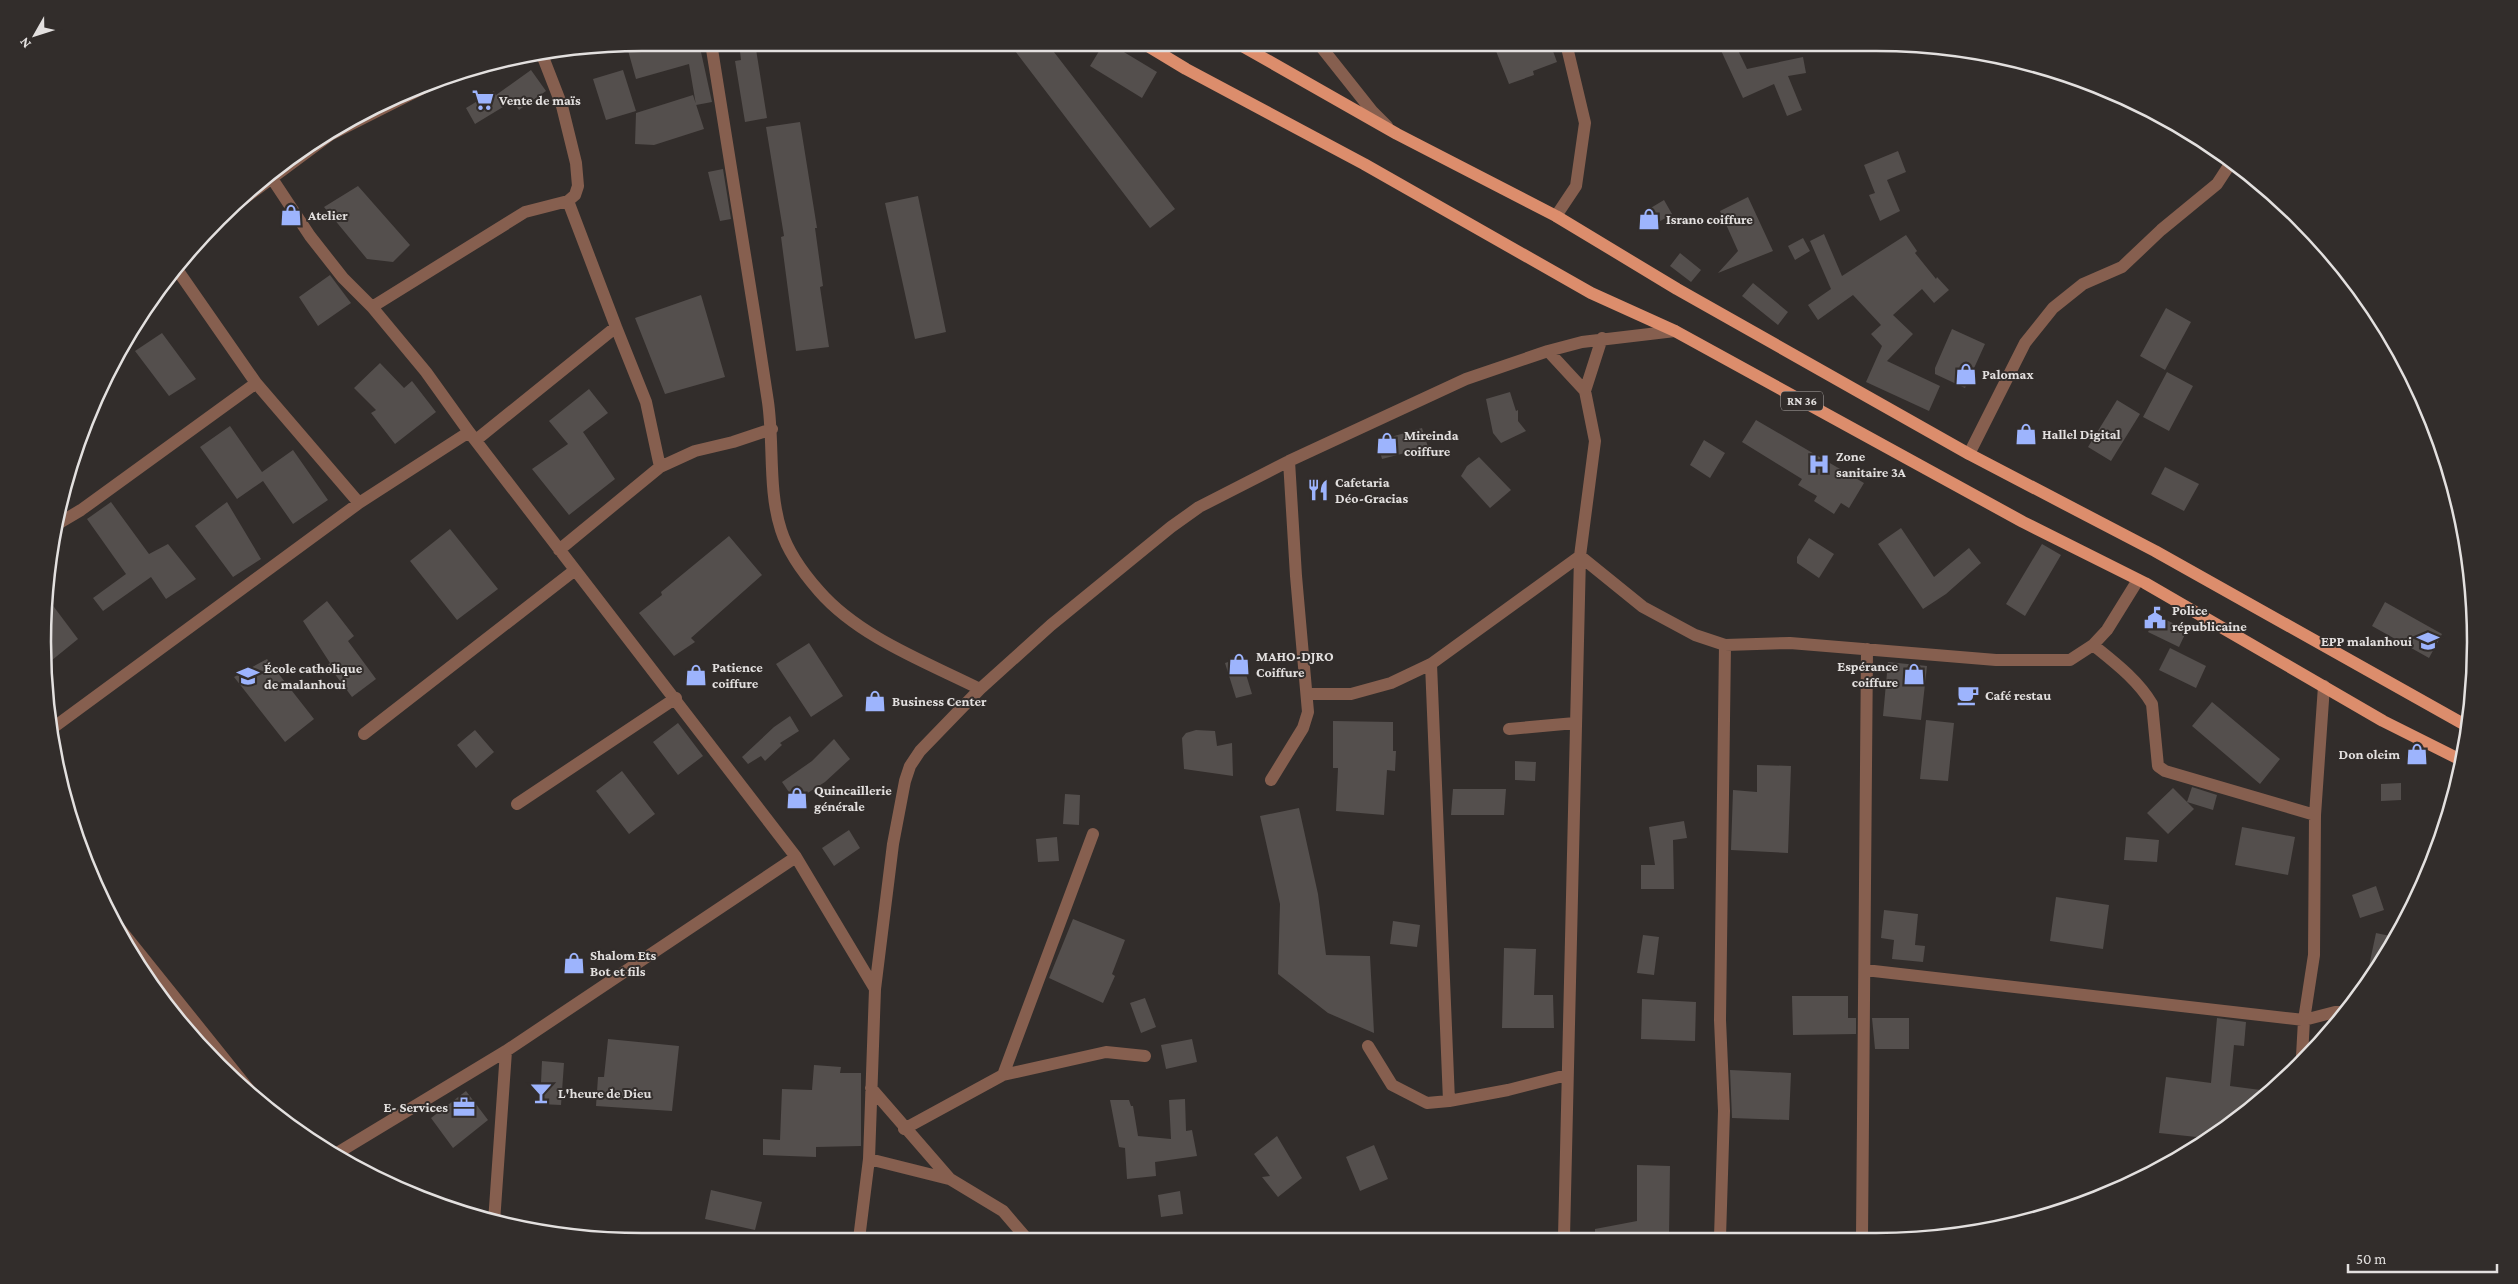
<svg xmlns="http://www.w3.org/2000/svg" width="2518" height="1284" font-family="'Crimson Pro',serif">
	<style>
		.building { fill: #544f4d }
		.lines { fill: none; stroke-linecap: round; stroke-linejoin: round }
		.minor { stroke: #865f4f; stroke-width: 12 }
		.major { stroke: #dc8d6c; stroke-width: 12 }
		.labels { text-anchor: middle; stroke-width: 4; stroke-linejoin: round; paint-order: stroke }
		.shield { fill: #322d2b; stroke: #aeaaa9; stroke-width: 1 }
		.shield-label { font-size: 12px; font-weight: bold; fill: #e3e0df }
		.poi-label { font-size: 14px; font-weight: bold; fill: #e3e0df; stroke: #322d2b; text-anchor: start }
		.rim { fill: none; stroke: #e3e0df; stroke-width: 2.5 }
	</style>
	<rect width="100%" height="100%" fill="#322d2b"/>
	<path class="building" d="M644,42L699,43L712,102L696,105L689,64L636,79L627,47Z
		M739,43H755L767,118L745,122L735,61L741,60Z
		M1009,43H1047L1175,209L1150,228Z
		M1104,43H1109L1157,72L1142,98L1090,66Z
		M1516,43H1550L1557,62L1533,71L1534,75L1509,84L1496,51Z
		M1718,44H1735L1747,69L1803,57L1806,73L1788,76L1802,110L1787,116L1774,84L1743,98Z
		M531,70L546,91L519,110L513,101L475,124L466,108L494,91L496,95Z
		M623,70L636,111L606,120L593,79Z
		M693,95L704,129L654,145L635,144L636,113Z
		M800,122L817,228H815L823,286L820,287L829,347L796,351L781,237L784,236L766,127Z
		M1898,151L1906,172L1887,180L1900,211L1880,221L1869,195L1875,193L1864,165Z
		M723,169L731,219L720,221L708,172Z
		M358,186L410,245L393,262L367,259L324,207Z
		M918,196L946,332L915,339L885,203Z
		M1748,197L1773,251L1718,273L1738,251L1720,211Z
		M1664,200L1672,214L1652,226L1644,212Z
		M1824,234L1842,276L1906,235L1917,251L1915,253L1936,279L1937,277L1949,290L1934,303L1922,289L1893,315L1913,334L1887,361L1940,386L1929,411L1866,382L1882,346L1871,334L1881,325L1853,295L1818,320L1808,305L1831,289L1810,241Z
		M1803,238L1810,251L1795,260L1788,246Z
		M1680,253L1701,270L1691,282L1670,266Z
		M330,275L351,303L318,326L299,297Z
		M1753,283L1788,312L1778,325L1742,296Z
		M701,295L725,377L665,394L635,318Z
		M2166,308L2191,322L2165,370L2140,356Z
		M1952,329L1985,344L1965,388L1935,374V368Z
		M162,333L196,379L169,396L135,351Z
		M380,363L404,388L412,381L436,412L395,444L371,413L376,410L354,388Z
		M2167,372L2193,386L2169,431L2143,417Z
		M589,389L608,413L583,432L615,479L569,515L532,469L568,444L549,421Z
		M1510,392L1516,411L1518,410V421L1526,431L1501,443L1493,433L1486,399Z
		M2117,400L2140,414L2111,461L2088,447Z
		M1756,420L1864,483L1849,508L1841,503L1834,514L1814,501L1817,496L1798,485L1802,479L1742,442Z
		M230,426L262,472L293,450L328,500L293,524L263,481L237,499L200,447Z
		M1422,428L1428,447L1382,459L1377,441Z
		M1704,440L1725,453L1710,478L1690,465Z
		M1479,457L1511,490L1490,508L1461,476L1467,466Z
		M2165,467L2199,484L2184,511L2151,494Z
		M111,502L149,554L168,544L196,579L166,599L151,577L103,611L93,598L126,574L87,519Z
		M227,502L261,559L233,577L195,526Z
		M1901,528L1934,577L1969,548L1981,563L1946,594L1923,609L1878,544Z
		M450,529L498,589L457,620L410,561Z
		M729,536L762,575L691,638L695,642L674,656L639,613L662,595L661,592Z
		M1809,538L1834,554L1819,578L1797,563V557Z
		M2042,544L2061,555L2025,616L2006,604Z
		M45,595L78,639L46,665L44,603Z
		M327,601L354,636L348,641L376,679L352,697L328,665L330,663L303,621Z
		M2385,602L2442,634L2429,658L2372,626Z
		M2156,615L2187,630L2179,647L2148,632Z
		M809,643L843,696L811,717L776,664Z
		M2170,648L2206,666L2196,688L2159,670Z
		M1241,658L1252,694L1236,698L1225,663Z
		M267,659L314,719L285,742L234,677Z
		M1888,662L1927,666L1921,720L1883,716Z
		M2212,702L2280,759L2260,784L2192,726Z
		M790,716L799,731L780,743L782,745L765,761L761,756L748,764L742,757L774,727Z
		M1926,720L1954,723L1948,781L1920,779Z
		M1333,721L1393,722V751H1396L1395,771L1387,770L1384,815L1336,811L1338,768H1333Z
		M678,723L703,756L678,775L653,742Z
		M475,730L494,752L476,768L457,745Z
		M1196,730L1215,731L1217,746L1232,743L1233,776L1184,769L1182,738L1186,733Z
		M834,739L850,759L825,782L795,801L782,782L812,761Z
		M1515,761L1536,762L1535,781L1515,780Z
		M1757,765L1791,766L1788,853L1731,850L1733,790L1757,792Z
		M622,771L655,814L629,834L596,791Z
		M2401,783V800L2381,801V784Z
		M2192,787L2217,795L2213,810L2187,802Z
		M2173,788L2194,809L2168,834L2147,813Z
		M1453,789H1506L1504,815H1451Z
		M1065,794L1080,795L1079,825L1063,824Z
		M1299,808L1318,894L1326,955L1370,956L1374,1033L1328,1013L1278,974L1280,904L1260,816Z
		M1684,821L1687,838L1673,840L1674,889H1641V865H1655L1649,827Z
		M2242,827L2295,837L2288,875L2235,865Z
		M849,830L860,848L834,866L822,848Z
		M1057,837L1059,861L1038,862L1036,839Z
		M2126,837L2159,840L2157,862L2124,860Z
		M2376,886L2384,910L2360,918L2352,895Z
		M2056,897L2109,905L2103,949L2050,941Z
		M1884,910L1918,914L1915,945L1925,946L1923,962L1892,959L1894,940L1881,938Z
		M1073,919L1125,940L1112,974L1115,976L1103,1003L1049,978Z
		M1393,921L1420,925L1417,947L1390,944Z
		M2376,933L2395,937L2368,980H2366Z
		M1643,935L1659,937L1654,975L1637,973Z
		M1504,948L1536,949L1534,995H1553L1554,1028H1502Z
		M1792,996H1848V1018H1856V1034L1793,1035Z
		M1145,998L1156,1027L1141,1033L1130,1003Z
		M1642,999L1696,1002L1695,1041L1641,1039Z
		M1872,1018H1909V1049H1875Z
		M2217,1018L2246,1022L2244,1046L2234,1045L2230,1086L2268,1091L2241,1118L2206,1138L2159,1133L2166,1077L2211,1083Z
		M608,1039L679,1046L672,1111L596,1106L598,1077H604Z
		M1192,1039L1197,1062L1166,1069L1161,1045Z
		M542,1061L564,1063L561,1105L540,1104Z
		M814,1065L841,1067L840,1073H861V1146L816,1147V1157L763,1155V1139L780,1140L782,1089L812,1090Z
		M1730,1070L1791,1073L1789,1120L1732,1118Z
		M466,1091L488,1120L453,1148L431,1118Z
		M1185,1099L1186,1131L1192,1130L1197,1156L1155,1162L1156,1176L1127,1179L1125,1148L1119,1147L1110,1100H1129L1131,1106H1133L1138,1136L1171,1139L1169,1100Z
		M1277,1136L1302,1178L1278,1197L1262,1177L1270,1176L1254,1154Z
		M1374,1145L1388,1179L1360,1191L1346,1157Z
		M1637,1165L1670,1166L1669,1237H1595V1229L1637,1221Z
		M711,1190L762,1202L755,1230L705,1219Z
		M1180,1191L1183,1214L1161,1217L1158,1195Z"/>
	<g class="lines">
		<path class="minor" d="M711,43C730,162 750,282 768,402C774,444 768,490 781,530C788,552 804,574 819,591C859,637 926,662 980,689
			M1318,43L1372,111L1387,126
			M269,174L310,236L343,278L372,307L426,372L469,432L796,857L875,989
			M238,203L330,135L453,73
			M1556,216L1576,186L1585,123L1566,43
			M176,268L256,383L359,503
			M372,307L525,212L568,201L575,195L578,186L576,163L562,106L541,52
			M1548,351L1585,391L1595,441L1580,556L1564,1237
			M1585,391L1602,338
			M476,440L616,327L568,201
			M1969,454L2025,343L2053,308L2083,284L2122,267L2161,230L2217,184L2232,161
			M660,467L695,451L733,442L772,429
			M54,526L81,510L256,383
			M559,550L660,467L646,402L616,327
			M2093,645C2114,662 2138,680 2152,704L2158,766L2165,771L2315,815
			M1431,664L1449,1101
			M1307,694H1351L1391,683L1431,664L1580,556L1643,607L1695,635L1725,645L1790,643L1996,660H2070L2093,645L2107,630L2138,580
			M1509,729L1575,723
			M50,730L359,503L469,432
			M364,734L575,570
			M1271,780L1303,728L1308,712L1296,576L1289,461
			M517,804L676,698
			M1093,834L1003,1075L1106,1052L1145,1056
			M108,914L255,1097
			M1865,970L2304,1020L2335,1012H2347
			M1368,1046L1392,1085L1427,1103L1449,1101L1508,1090L1567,1075
			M2302,1056L2304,1020L2314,955L2315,815L2324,686
			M871,1088L950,1179L1003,1211L1027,1239
			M904,1129L1003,1075
			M334,1155L506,1051L796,857
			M869,1159L949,1179
			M494,1222L506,1051
			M1720,1237L1724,1111L1720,1020L1725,645
			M1862,1237L1867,649
			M859,1239L869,1159L875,989L893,844L905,781L910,766L920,751L980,689L1051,625L1171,527L1199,507L1289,461L1466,379L1548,351L1582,342L1675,331"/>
		<path class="major" d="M1143,43L1186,69L1364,164L1591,293L1675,331L2023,522L2145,583L2383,721L2461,760
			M1237,43L1397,134L1556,216L1677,289L1969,454L2155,551L2467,726"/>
	</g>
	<defs>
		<g id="supermarket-bare" transform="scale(1.725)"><path d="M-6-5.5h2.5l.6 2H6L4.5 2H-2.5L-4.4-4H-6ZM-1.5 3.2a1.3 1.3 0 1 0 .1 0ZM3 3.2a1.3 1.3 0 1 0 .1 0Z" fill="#9db4fd" stroke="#322d2b" stroke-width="2.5" paint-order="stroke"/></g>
		<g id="shop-bare" transform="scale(1.725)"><path d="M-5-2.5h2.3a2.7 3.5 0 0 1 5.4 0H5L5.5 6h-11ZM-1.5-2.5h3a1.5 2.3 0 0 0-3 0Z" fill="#9db4fd" stroke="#322d2b" stroke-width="2.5" paint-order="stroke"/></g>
		<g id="hospital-bare" transform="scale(1.725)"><path d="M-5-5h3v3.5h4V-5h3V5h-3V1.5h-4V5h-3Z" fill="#9db4fd" stroke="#322d2b" stroke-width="2.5" paint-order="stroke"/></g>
		<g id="restaurant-bare" transform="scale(1.725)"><path d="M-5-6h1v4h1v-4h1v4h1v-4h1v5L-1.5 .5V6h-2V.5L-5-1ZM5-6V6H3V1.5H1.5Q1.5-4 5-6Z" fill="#9db4fd" stroke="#322d2b" stroke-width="2.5" paint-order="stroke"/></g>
		<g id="civic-bare" transform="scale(1.725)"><path d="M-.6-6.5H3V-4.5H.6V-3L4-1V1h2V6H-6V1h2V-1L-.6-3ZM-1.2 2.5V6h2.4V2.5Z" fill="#9db4fd" stroke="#322d2b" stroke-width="2.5" paint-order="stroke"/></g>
		<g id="school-bare" transform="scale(1.725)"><path d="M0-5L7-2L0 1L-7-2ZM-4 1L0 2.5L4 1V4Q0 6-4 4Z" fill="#9db4fd" stroke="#322d2b" stroke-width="2.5" paint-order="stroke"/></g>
		<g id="cafe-bare" transform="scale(1.725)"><path d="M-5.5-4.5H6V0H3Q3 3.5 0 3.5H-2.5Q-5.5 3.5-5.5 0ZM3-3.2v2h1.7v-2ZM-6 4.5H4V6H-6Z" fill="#9db4fd" stroke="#322d2b" stroke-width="2.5" paint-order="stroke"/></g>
		<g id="bar-bare" transform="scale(1.725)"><path d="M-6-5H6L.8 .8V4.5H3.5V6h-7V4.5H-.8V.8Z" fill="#9db4fd" stroke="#322d2b" stroke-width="2.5" paint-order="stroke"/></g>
		<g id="office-bare" transform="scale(1.725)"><path d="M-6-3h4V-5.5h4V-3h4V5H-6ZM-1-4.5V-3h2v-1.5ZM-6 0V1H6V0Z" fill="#9db4fd" stroke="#322d2b" stroke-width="2.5" paint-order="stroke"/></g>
	</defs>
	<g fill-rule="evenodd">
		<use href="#supermarket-bare" x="483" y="100"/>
		<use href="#shop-bare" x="291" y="215"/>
		<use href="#shop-bare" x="1649" y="219"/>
		<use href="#shop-bare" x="1966" y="374"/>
		<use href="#shop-bare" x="2026" y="434"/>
		<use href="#shop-bare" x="1387" y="443"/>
		<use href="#hospital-bare" x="1819" y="464"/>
		<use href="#restaurant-bare" x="1318" y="490"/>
		<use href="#civic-bare" x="2155" y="618"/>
		<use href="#school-bare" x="2428" y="641"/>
		<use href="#shop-bare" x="1239" y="664"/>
		<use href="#shop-bare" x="1914" y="674"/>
		<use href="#shop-bare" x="696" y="675"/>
		<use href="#school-bare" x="248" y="676"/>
		<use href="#cafe-bare" x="1968" y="695"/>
		<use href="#shop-bare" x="875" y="701"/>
		<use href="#shop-bare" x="2417" y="754"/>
		<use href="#shop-bare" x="797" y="798"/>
		<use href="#shop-bare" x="574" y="963"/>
		<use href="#bar-bare" x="541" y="1093"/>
		<use href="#office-bare" x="464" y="1107"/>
	</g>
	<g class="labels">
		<rect class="shield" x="1781" y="391.5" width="42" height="19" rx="4"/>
		<g class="shield-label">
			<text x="1802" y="405">RN 36</text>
		</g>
		<g class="poi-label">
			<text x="499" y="105">Vente de maïs</text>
			<text x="308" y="220">Atelier</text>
			<text x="1666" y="224">Israno coiffure</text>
			<text x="1982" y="379">Palomax</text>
			<text x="2042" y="439">Hallel Digital</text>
			<text x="1404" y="440">Mireinda<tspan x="1404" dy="16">coiffure</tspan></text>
			<text x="1836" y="461">Zone<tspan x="1836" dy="16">sanitaire 3A</tspan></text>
			<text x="1335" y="487">Cafetaria<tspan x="1335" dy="16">Déo-Gracias</tspan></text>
			<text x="2172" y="615">Police<tspan x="2172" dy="16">républicaine</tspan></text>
			<text x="2412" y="646" text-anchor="end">EPP malanhoui</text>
			<text x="1256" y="661">MAHO-DJRO<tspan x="1256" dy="16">Coiffure</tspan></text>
			<text x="1898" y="671" text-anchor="end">Espérance<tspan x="1898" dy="16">coiffure</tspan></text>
			<text x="712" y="672">Patience<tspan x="712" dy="16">coiffure</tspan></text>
			<text x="264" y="673">École catholique<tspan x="264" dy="16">de malanhoui</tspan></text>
			<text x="1985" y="700">Café restau</text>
			<text x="892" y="706">Business Center</text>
			<text x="2400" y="759" text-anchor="end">Don oleim</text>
			<text x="814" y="795">Quincaillerie<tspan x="814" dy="16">générale</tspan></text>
			<text x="590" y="960">Shalom Ets<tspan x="590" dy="16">Bot et fils</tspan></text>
			<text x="558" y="1098">L'heure de Dieu</text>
			<text x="448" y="1112" text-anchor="end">E- Services</text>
		</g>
	</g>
	<path d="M0 0H2518V1284H0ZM642 51H1876A591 591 0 0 1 2467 642V642A591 591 0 0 1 1876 1233H642A591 591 0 0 1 51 642V642A591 591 0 0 1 642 51Z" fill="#322d2b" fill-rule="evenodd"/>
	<path class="rim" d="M642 51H1876A591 591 0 0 1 2467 642V642A591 591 0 0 1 1876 1233H642A591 591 0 0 1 51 642V642A591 591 0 0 1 642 51Z"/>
	<g transform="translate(35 35) rotate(231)" stroke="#322d2b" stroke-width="4" paint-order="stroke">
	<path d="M0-4L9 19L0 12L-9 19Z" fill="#e3e0df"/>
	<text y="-8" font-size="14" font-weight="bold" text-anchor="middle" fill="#e3e0df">N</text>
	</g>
	<path d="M2348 1264v8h149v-8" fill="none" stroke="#e3e0df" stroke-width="2.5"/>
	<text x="2356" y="1264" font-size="15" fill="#e3e0df" stroke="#322d2b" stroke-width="4" paint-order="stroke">50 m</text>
</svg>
